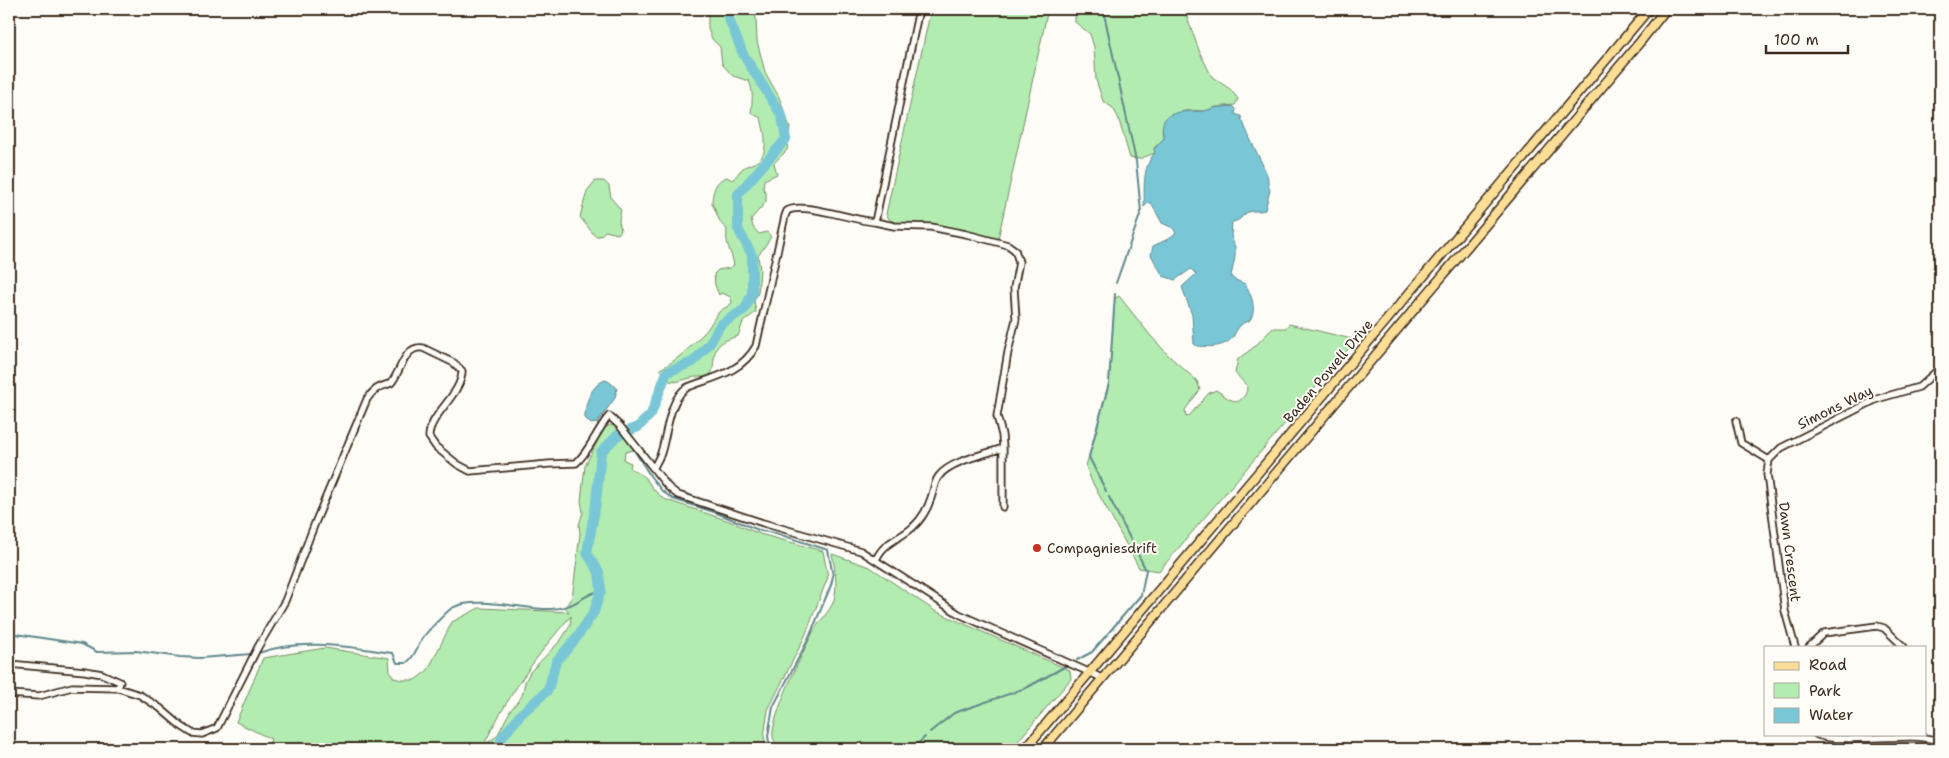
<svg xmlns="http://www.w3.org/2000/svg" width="1949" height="758" font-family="'Shantell Sans',sans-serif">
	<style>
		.green { fill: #b3ecb0; stroke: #778b67; fill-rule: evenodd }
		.water { fill: #79c7d6; stroke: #60888c }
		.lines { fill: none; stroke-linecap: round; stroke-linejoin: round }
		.stream { stroke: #60888c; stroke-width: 2 }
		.river { stroke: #79c7d6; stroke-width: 10 }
		.minor-casing { stroke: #3b2a1e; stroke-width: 9 }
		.major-casing { stroke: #3b2a1e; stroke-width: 11 }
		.minor { stroke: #fdfcf7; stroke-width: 5.5 }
		.major { stroke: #fdde96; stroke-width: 8 }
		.poi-dot { fill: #c8321e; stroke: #fdfcf7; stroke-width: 2 }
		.labels { text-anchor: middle; stroke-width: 4; stroke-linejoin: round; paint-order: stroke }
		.street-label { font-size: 14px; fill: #3b2a1e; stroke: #fdfcf7 }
		.poi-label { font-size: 14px; fill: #3b2a1e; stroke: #fdfcf7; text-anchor: start }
	</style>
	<rect width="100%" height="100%" fill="#fdfcf7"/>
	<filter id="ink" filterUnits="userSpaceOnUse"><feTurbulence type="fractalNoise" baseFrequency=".02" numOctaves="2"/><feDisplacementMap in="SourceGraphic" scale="10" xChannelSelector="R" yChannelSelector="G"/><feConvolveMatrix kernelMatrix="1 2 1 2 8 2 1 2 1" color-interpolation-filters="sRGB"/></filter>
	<g filter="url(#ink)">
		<path class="green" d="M708,9H753L756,18L757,41L765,72L779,97L790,127L787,150L774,163L777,174L764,180L763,188L766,193V202L751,219L753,227L759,234L767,232L771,237L758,256L760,270L758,293L754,301L756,312L743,322L738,336C725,340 715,343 714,358C713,364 714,369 711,374L706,377H695L675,382L674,380L671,382L660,369C677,361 690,347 703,334C710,328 713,318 719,312C723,308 728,307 732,303L731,297L721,293L719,295L715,285L714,274L718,270L729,268L734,265C731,249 725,246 727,229C717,222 718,213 712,204C712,193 715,180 727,177L732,180C737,177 738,172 743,168C747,165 753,164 758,161C770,151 764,131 761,118L751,113C752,101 754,92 749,81L733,76L722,64L720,47L712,39L708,29Z
			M931,9H1048L998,239L923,224L896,223L889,219L886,214Z
			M1081,9H1184L1200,53L1212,77L1230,89L1238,99L1235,105L1216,107L1205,111L1189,110L1170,115L1164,121L1162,132L1164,138L1154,148L1155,153L1139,159L1130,158L1118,117L1113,108L1103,101L1096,80L1094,47L1090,34L1075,22V14Z
			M595,181H604L609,186L611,198L621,210L619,221L621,230L618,234L605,231L600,236H595L580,217L587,191Z
			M1119,296L1150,335L1168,355L1197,381L1200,390L1185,410L1186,417L1189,416L1209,393L1216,390L1229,399L1237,402C1244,398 1247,394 1247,386L1235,373L1238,359L1253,348L1273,328H1286L1289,324L1356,340L1159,571L1139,568L1091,480L1086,466L1109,383L1115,298Z
			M610,425L618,427L634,448L633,450L625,452L624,460L631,463L630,468L645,477L653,489L664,499L729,521L760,534L823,551L828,577L805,636L768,710L764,737L768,749H483V747L482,749H267L271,739L236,722L263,658L325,648L389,658L390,672L394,678L402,680H415L428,670L452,622L479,608L569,612L565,607L572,597L573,591L580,534L579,525L583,512L581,501L585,466L598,440L605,428ZM571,616L570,626L561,640L530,672L525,682L522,696L510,711L497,736L484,745C503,703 540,650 571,616Z
			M832,554L870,567L935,611L1067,669L1070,671L1071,679L1011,749H782C778,746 774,742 773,737C770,719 804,650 813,632C819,621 830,612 834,600C838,584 835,569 832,554Z"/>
		<path class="water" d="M1233,106L1236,109L1235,114L1241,116C1241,121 1244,122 1245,127C1251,143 1261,159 1267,175C1269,181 1267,185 1270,190L1265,210C1259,212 1253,210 1248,212C1241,216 1241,221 1232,222L1231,236L1235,247V257L1231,276L1233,279L1245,284C1251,293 1258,311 1249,321C1247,322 1244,322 1242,324C1238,327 1235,333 1233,337C1224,348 1210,347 1197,346L1194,344L1192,315L1182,287L1196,274L1191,269L1175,280L1163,276L1151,255L1153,246L1166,240L1176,233L1173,228L1162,223L1151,203H1148L1144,207C1145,190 1141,168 1155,153L1154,149L1164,138C1155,108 1185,112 1203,111C1207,111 1210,109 1214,108C1219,107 1227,107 1233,106Z
			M605,380L608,381L617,388L615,398L597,423L591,424L585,418C584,405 591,385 605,380Z"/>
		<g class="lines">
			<path class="stream" d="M1103,9L1136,161L1141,212L1116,283
				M627,439L651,477L662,491L673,499L714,512L761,531L775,533L828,550L833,576L831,585L809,638L773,707L768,736L769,742L775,749
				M1106,491L1089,457L1109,383L1115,294
				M9,633L82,644L97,652L136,651L180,657L200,658L252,654
				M258,653C302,638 348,647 393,653L397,663H406C416,657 417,644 425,635C430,629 446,612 452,608C475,595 526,610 551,609C576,608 580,596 601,590
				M1077,660L1092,652L1141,595L1146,570L1109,497
				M930,732L954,713L1026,688L1066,666
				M912,749L925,737"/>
			<path class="river" d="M498,749L503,736L522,713L548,690L556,662L577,637L594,612L601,590L599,572L587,553L596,503L601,452L618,435L638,427L651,414L667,372L693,362L710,343L720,325L745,309L752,293V255L738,229V194L786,139L782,116L743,54L725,9"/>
			<g class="minor-casing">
				<path id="minor" d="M875,222L894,226L931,227L966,234L1008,245L1015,250L1019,262L1014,288L1016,319L1008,352L997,416L1002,435L1003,448
					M1736,421L1741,443L1769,460
					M654,467C656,463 659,458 661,453C667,435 669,397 688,387C714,377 741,373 756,346L785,216L787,211C802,201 854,221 875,222L919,9
					M876,560C883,542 900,539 913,527C921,520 928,508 931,498C934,490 934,482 939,476C950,461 986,454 1003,448V507
					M1795,647L1785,611L1767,474L1769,460L1781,448L1877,399L1919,387L1940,368
					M1809,647L1824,633L1877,626L1884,628L1904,647
					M9,664L85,671L102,674L120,682L118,688
					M9,694L39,696L72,687L118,688L140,695L160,708L181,726L192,733L202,734L217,728L258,647L285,601L315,523L367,399C376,387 378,388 391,383C401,372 404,345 423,348L454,363L462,371C462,395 429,414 429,437L436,447L457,464L470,471L549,464L576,463C589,452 597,430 609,416L620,426L668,487L678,495L763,523L861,551L959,614L1102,678
					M1816,734C1828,743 1895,736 1913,737C1922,737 1931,739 1940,741"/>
			</g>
			<g class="major-casing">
				<path id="major" d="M1025,749L1649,9
					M1043,749L1640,42L1666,9"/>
			</g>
			<use href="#minor" class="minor"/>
			<use href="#major" class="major"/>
		</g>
	</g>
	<circle class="poi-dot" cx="1037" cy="548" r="5"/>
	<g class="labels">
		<g class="street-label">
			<text transform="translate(1328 371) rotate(-50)" y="5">Baden Powell Drive</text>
			<text transform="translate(1835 407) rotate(-26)" y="5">Simons Way</text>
			<text transform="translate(1790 552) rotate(83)" y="5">Dawn Crescent</text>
		</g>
		<g class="poi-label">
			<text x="1047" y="553">Compagniesdrift</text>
		</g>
	</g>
	<rect width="1949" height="758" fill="none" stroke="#fdfcf7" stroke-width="30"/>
	<rect x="15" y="15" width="1919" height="728" fill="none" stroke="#3b2a1e" stroke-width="2" filter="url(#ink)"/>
	<rect x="1764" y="646" width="162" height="90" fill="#fdfcf7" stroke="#afa8a0"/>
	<rect x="1774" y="662" width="25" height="8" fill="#fdde96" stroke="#afa8a0"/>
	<text x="1809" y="670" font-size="15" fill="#3b2a1e">Road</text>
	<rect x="1774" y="683" width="25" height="15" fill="#b3ecb0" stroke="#afa8a0"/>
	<text x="1809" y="696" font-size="15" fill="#3b2a1e">Park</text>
	<rect x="1774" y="708" width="25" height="15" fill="#79c7d6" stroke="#afa8a0"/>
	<text x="1809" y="720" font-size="15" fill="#3b2a1e">Water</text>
	<path d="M1766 45v8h82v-8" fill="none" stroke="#3b2a1e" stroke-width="2.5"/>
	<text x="1774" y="45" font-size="15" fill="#3b2a1e" stroke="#fdfcf7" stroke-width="4" paint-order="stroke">100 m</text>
</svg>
